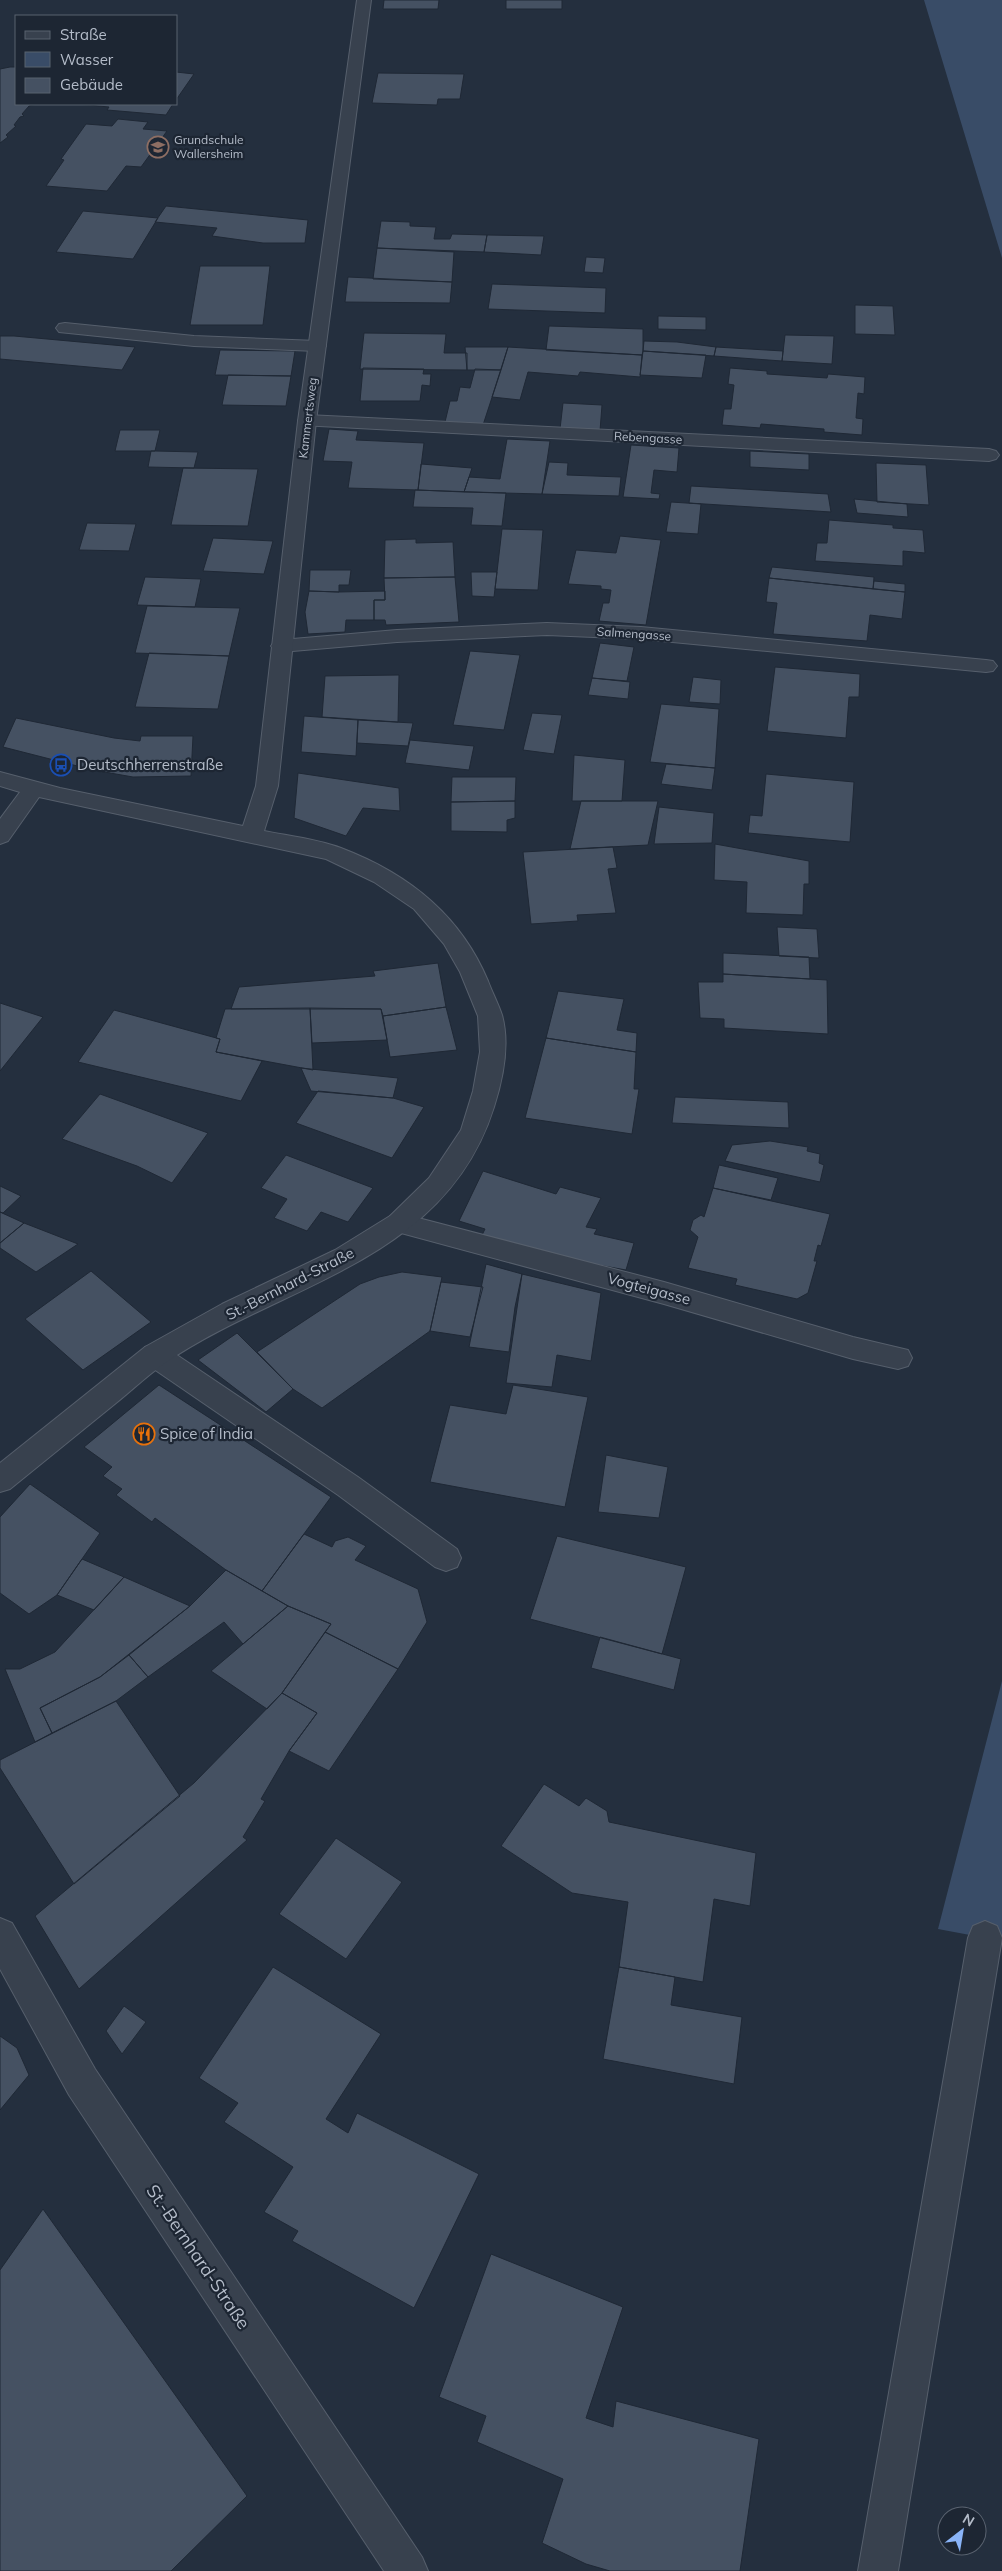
<svg xmlns="http://www.w3.org/2000/svg" width="1002" height="2571" font-family="Mulish,sans-serif">
	<style>
		.water { fill: #394c67 }
		.building { fill: #455162; stroke: #1f2835 }
		.lines { fill: none; stroke-linecap: round; stroke-linejoin: round }
		.service-casing { stroke: #565f6c; stroke-width: 2 }
		.minor-casing { stroke: #565f6c; stroke-width: 2 }
		.service { fill: #38414e; fill-rule: evenodd }
		.minor { fill: #38414e; fill-rule: evenodd }
		.labels { text-anchor: middle; stroke-width: 4.5; stroke-linejoin: round; paint-order: stroke }
		.far-poi-label { font-size: 12px; fill: #b4bcc9; stroke: #1d2633; text-anchor: start }
		.far-street-label { font-size: 12px; fill: #b4bcc9; stroke: #1d2633 }
		.poi-label { font-size: 15px; fill: #b4bcc9; stroke: #1d2633; text-anchor: start }
		.street-label { font-size: 15px; fill: #b4bcc9; stroke: #1d2633 }
		.near-street-label { font-size: 18px; fill: #b4bcc9; stroke: #1d2633 }
	</style>
	<rect width="100%" height="100%" fill="#242f3e"/>
	<path class="water" d="M924,0H1002V258Z
		M1002,1681V1941L938,1929Z"/>
	<path class="building" d="M384,0H439L438,9H383Z
		M506,0H562V9H506Z
		M10,67H16V104H37L29,106L22,114L24,116L20,117L14,125L16,126L6,135L8,137L0,143V69Z
		M176,72L194,74L176,100Z
		M378,73L464,74L460,99H438L437,105L372,103Z
		M78,104H173L166,115L107,110L109,107Z
		M118,119L148,122L143,129L167,131L141,167L126,166L107,191L46,186L64,160L61,159L86,124L112,126Z
		M166,206L308,220L305,243H263L212,236L217,228L155,222Z
		M83,211L158,218L133,259L56,252Z
		M381,221L410,222V226L436,227L434,239H450L452,234L487,235L484,252L377,248Z
		M487,235L544,236L541,255L484,252Z
		M377,248L454,252L452,282L373,279Z
		M586,257L605,258L603,273L584,272Z
		M200,266H270L263,325H190Z
		M348,277L452,282L450,303L345,302Z
		M492,284L606,288L605,313L488,309Z
		M855,305L893,306L895,335L855,334Z
		M658,316L706,317V330L658,329Z
		M549,326L643,329V351L642,355L546,350Z
		M364,333L446,334L444,353H467V370L360,369Z
		M785,335L834,336L832,364L782,361Z
		M0,336H14L135,347L122,370L0,359Z
		M644,341L677,342L716,347L714,356L643,351Z
		M465,347H508L501,370H467Z
		M508,347L642,355L640,377L580,372L578,376L528,372L520,400L492,397Z
		M716,347L783,351L782,361L714,356Z
		M220,350L295,351L291,376L215,375Z
		M643,351L706,355L702,378L640,375Z
		M363,368L424,369L423,374H431L430,386L422,385L420,401H360Z
		M730,368L767,371V374L827,378L828,374L865,377L864,394L858,393L856,418L863,419L862,435L824,432V429L761,424L760,428L722,425L724,409H731L734,385L728,384Z
		M475,369L501,370L483,425L445,422L450,401H457L460,387L470,388Z
		M228,375L291,376L286,406L222,405Z
		M563,403L602,405L600,431L560,429Z
		M329,429L358,431L356,440L424,443L418,490L348,488L352,462L323,461Z
		M120,430H160L155,451H115Z
		M507,439L550,441L542,494L464,492L469,477L500,479Z
		M631,445L679,448L677,472L654,470L651,493L660,494L659,499L623,497Z
		M151,451H155L198,452L194,468L148,467Z
		M750,451L809,454V470L750,467Z
		M549,462L568,463L567,475L621,477L619,496L542,494Z
		M876,463L926,465L929,505L877,502Z
		M421,464L472,468L464,492L418,490Z
		M183,468L258,469L248,526L171,525Z
		M691,486L828,494L831,512L689,503Z
		M415,490L506,493L502,526L471,525L473,508L413,507Z
		M854,499L907,504L908,517L857,513Z
		M671,502L701,504L698,534L666,532Z
		M829,520L893,525V528L923,530L925,553L903,551V566L815,561L817,543H827Z
		M87,523L136,524L129,551L79,550Z
		M502,529L543,530L538,590L495,589Z
		M620,536L661,540L646,625L599,621L603,603H609L611,590L601,589V586L568,584L576,550L616,553Z
		M213,538L273,541L264,574L203,571Z
		M416,539V543L453,542L455,577L384,578L385,540Z
		M772,567L874,577L873,589L769,578Z
		M310,570H351L349,585H339V592L309,591Z
		M471,572H497L494,597L472,596Z
		M145,577L201,579L195,607L137,605Z
		M455,577L459,622L386,625L385,620H374V600H385L384,578Z
		M769,578L905,592L902,619L870,615L867,641L773,634L777,603L766,602Z
		M874,581L905,584V592L873,589Z
		M309,591L339,592L385,591V600H374V620H346L345,632L308,634L305,612Z
		M147,606L240,608L229,656L135,653Z
		M600,643L634,647L627,681L592,678Z
		M470,651L520,655L504,730L453,725Z
		M149,653L229,656L218,709L135,707Z
		M775,667L860,674L859,697H849L846,738L767,731Z
		M399,675L398,722L322,717L325,676Z
		M693,677L721,680L720,704L689,702Z
		M592,678L630,682L628,699L588,695Z
		M661,704L719,709L715,768L650,762Z
		M532,713L562,715L554,754L523,750Z
		M304,716L358,720L356,756L301,752Z
		M16,718L114,738L140,741L141,736H193L191,776L133,777L93,770L3,747Z
		M358,720L413,723L408,746L357,743Z
		M410,740L474,746L469,770L405,763Z
		M574,755L625,760L622,801H572Z
		M666,764L715,768L712,790L661,784Z
		M298,773L399,788L400,811L363,808L346,836L294,818Z
		M766,774L854,782L850,842L748,833L750,815L762,816Z
		M452,777H516L515,801L451,802Z
		M515,801V818L507,820V832L451,831V802Z
		M581,801H658L648,845L570,849Z
		M659,807L714,813L712,843L654,844Z
		M715,844L809,861V884H804L803,915L746,913L747,882L714,880Z
		M613,847L617,868L608,869L616,913L577,915L578,921L531,924L523,852Z
		M777,927L817,929L819,958L779,956Z
		M723,953L809,957L810,979L723,974Z
		M438,963L446,1007L383,1016L381,1009H231L239,987L375,976L373,971Z
		M723,974L827,980L828,1034L724,1028V1019L700,1018L698,982H723Z
		M558,991L624,999L617,1030L637,1033L636,1052L546,1038Z
		M0,1003L43,1017L0,1071Z
		M446,1007L457,1050L390,1057L383,1016Z
		M310,1008L381,1009L387,1040L312,1043Z
		M310,1008L313,1070L216,1052L220,1039L216,1038L225,1009Z
		M114,1010L220,1039L216,1052L262,1061L241,1101L78,1062Z
		M546,1038L636,1052L634,1089H639L632,1134L525,1118Z
		M301,1068L398,1078L393,1098L311,1091Z
		M318,1091L393,1098L424,1107L392,1158L296,1123Z
		M100,1094L208,1133L172,1183L137,1166L62,1139Z
		M675,1097L788,1102L789,1128L672,1123Z
		M770,1141L808,1147L807,1151L820,1154L819,1163L824,1165L820,1182L725,1161L732,1145Z
		M286,1155L373,1188L348,1222L321,1212L307,1231L274,1218L287,1199L261,1188Z
		M719,1165L778,1178L771,1200L713,1188Z
		M483,1171L556,1194L560,1187L601,1198L586,1227L597,1229L594,1234L634,1243L626,1270L527,1252L481,1237L485,1229L459,1221Z
		M0,1186L21,1196L3,1213L0,1212Z
		M713,1188L830,1214L821,1246L818,1245L814,1261H817L808,1293L797,1299L735,1285L737,1279L688,1268L698,1237L690,1230L693,1220L701,1215L704,1217Z
		M0,1212L24,1223L0,1243Z
		M24,1223L78,1244L36,1272L0,1248V1243Z
		M486,1264L522,1274L515,1307L509,1352L469,1347Z
		M91,1271L151,1322L83,1370L25,1319Z
		M402,1272L442,1277L430,1331L322,1408L293,1389L257,1352L360,1284L379,1277Z
		M522,1274L601,1293L591,1361L557,1355L552,1387L506,1383Z
		M441,1282L483,1287L470,1337L430,1331Z
		M237,1333L293,1389L266,1412L198,1360Z
		M159,1385L331,1497L262,1591L226,1570L155,1518L152,1522L116,1495L122,1489L103,1476L112,1467L84,1447Z
		M513,1385L588,1397L565,1507L430,1482L450,1405L506,1414Z
		M606,1455L668,1467L659,1518L598,1512Z
		M30,1484L100,1533L57,1595L29,1614L0,1593V1517Z
		M304,1534L332,1547L335,1541L348,1537L366,1546L355,1560L418,1589L427,1622L398,1669L325,1632L331,1624L288,1606L262,1591Z
		M557,1536L686,1567L662,1654L530,1619Z
		M82,1559L124,1577L94,1610L57,1595Z
		M226,1570L288,1606L243,1644L224,1622L148,1677L129,1655L190,1606Z
		M124,1577L190,1606L100,1677L40,1708L52,1733L35,1742L5,1669H20L55,1652Z
		M288,1606L331,1624L282,1693L267,1709L211,1671Z
		M325,1632L398,1669L329,1771L289,1751L317,1713L282,1693Z
		M600,1637L681,1659L674,1690L591,1668Z
		M129,1655L148,1677L116,1701L52,1733L40,1708L100,1677Z
		M282,1693L317,1713L289,1751L261,1799L265,1801L243,1837L247,1840L79,1989L35,1916L194,1783Z
		M116,1701L180,1796L74,1884L0,1768V1760Z
		M544,1784L579,1806L586,1798L607,1811L609,1822L756,1853L750,1906L714,1899L703,1982L619,1967L628,1902L572,1893L501,1846Z
		M336,1838L402,1882L346,1959L279,1914Z
		M273,1967L381,2034L326,2119L348,2133L357,2113L479,2174L414,2308L292,2241L298,2231L264,2212L293,2167L224,2122L238,2103L199,2078Z
		M619,1967L675,1977L671,2005L742,2017L734,2084L603,2059Z
		M124,2006L146,2022L122,2054L106,2031Z
		M0,2036L17,2048L29,2075L0,2110Z
		M43,2209L247,2496L171,2571H0V2270Z
		M491,2254L623,2307L586,2418L613,2427L616,2401L759,2439L740,2571H610L586,2564L542,2543L563,2479L477,2442L486,2416L439,2397Z"/>
	<g class="lines">
		<g class="service-casing">
			<path id="service" d="M65,323L194,336L317,341L323,342L326,346L323,350L317,351L194,346L59,332L56,328L59,324Z
				M307,415L989,449L996,451L999,455L996,459L989,461L300,425L298,421L300,417Z
				M547,623L641,627L986,660L993,661L997,666L993,671L986,672L641,639L547,635L397,642L281,652L274,650L271,646L274,642L281,640L397,630Z
				M399,1213L664,1282L853,1337L908,1350L912,1358L908,1366L898,1369L853,1359L664,1304L390,1230L386,1223L390,1216Z
				M155,1344L165,1347L358,1477L457,1549L461,1558L457,1567L446,1571L435,1567L338,1495L145,1363L141,1355L145,1347Z
				M985,1921L997,1926L1002,1938L898,2571H858L968,1938L973,1926Z"/>
		</g>
		<g class="minor-casing">
			<path id="minor" d="M357,0H371L316,421L278,786L264,831C289,836 317,839 341,848C407,873 460,914 488,981C492,992 498,1003 502,1015C510,1044 503,1079 494,1107C445,1263 282,1283 165,1363C148,1375 132,1390 116,1403C81,1431 46,1460 10,1489L0,1492V1463L145,1347L222,1304L335,1250L390,1216L429,1178L461,1130L473,1091L480,1052L478,1016L460,972L444,944L414,909L374,882L326,859L39,797L8,841L0,844V819L20,792L0,786V772L60,788L243,826L256,786L298,421Z
				M0,1918L12,1923L95,2069L422,2557L428,2571H384L69,2095L0,1969Z"/>
		</g>
		<use href="#service" class="service"/>
		<use href="#minor" class="minor"/>
	</g>
	<defs>
		<g id="school-ring" transform="scale(1.125)"><circle r="9.5" fill="#1d2633" stroke="#8d6e63" stroke-width="1.5"/><path d="M0-5L7-2L0 1L-7-2ZM-4 1L0 2.5L4 1V4Q0 6-4 4Z" fill="#8d6e63"/></g>
		<g id="bus-ring" transform="scale(1.125)"><circle r="9.5" fill="#1d2633" stroke="#1a4fb4" stroke-width="1.5"/><path d="M-5-6H5V4H4V6H2V4H-2V6H-4V4H-5ZM-3.5-4V0h7V-4ZM-3.5 1.2v1.5H-2V1.2ZM2 1.2v1.5H3.5V1.2Z" fill="#1a4fb4"/></g>
		<g id="restaurant-ring" transform="scale(1.125)"><circle r="9.5" fill="#1d2633" stroke="#e8710a" stroke-width="1.5"/><path d="M-5-6h1v4h1v-4h1v4h1v-4h1v5L-1.5 .5V6h-2V.5L-5-1ZM5-6V6H3V1.5H1.5Q1.5-4 5-6Z" fill="#e8710a"/></g>
	</defs>
	<g fill-rule="evenodd">
		<use href="#school-ring" x="158" y="147"/>
		<use href="#bus-ring" x="61" y="765"/>
		<use href="#restaurant-ring" x="144" y="1434"/>
	</g>
	<g class="labels">
		<g class="far-poi-label">
			<text x="174" y="144">Grundschule<tspan x="174" dy="14">Wallersheim</tspan></text>
		</g>
		<g class="far-street-label">
			<text transform="translate(308 418) rotate(-83)" y="4">Kammertsweg</text>
			<text transform="translate(648 438) rotate(3)" y="4">Rebengasse</text>
			<text transform="translate(634 634) rotate(4)" y="4">Salmengasse</text>
		</g>
		<g class="poi-label">
			<text x="77" y="770">Deutschherrenstraße</text>
			<text x="160" y="1439">Spice of India</text>
		</g>
		<g class="street-label">
			<text transform="translate(290 1284) rotate(-27)" y="5">St.-Bernhard-Straße</text>
			<text transform="translate(649 1289) rotate(15)" y="5">Vogteigasse</text>
		</g>
		<g class="near-street-label">
			<text transform="translate(198 2257) rotate(56)" y="6">St.-Bernhard-Straße</text>
		</g>
	</g>
	<rect x="15" y="15" width="162" height="90" fill="#1d2633" stroke="#59626f"/>
	<rect x="25" y="31" width="25" height="8" fill="#38414e" stroke="#59626f"/>
	<text x="60" y="40" font-size="15" fill="#b4bcc9">Straße</text>
	<rect x="25" y="52" width="25" height="15" fill="#394c67" stroke="#59626f"/>
	<text x="60" y="65" font-size="15" fill="#b4bcc9">Wasser</text>
	<rect x="25" y="78" width="25" height="15" fill="#455162" stroke="#59626f"/>
	<text x="60" y="90" font-size="15" fill="#b4bcc9">Gebäude</text>
	<g transform="translate(962 2531) rotate(31)"><circle r="24" fill="#1d2633" stroke="#59626f"/>
	<path d="M0-4L9 19L0 12L-9 19Z" fill="#8ab4f8"/>
	<text y="-8" font-size="14" font-weight="bold" text-anchor="middle" fill="#b4bcc9">N</text>
	</g>
</svg>
